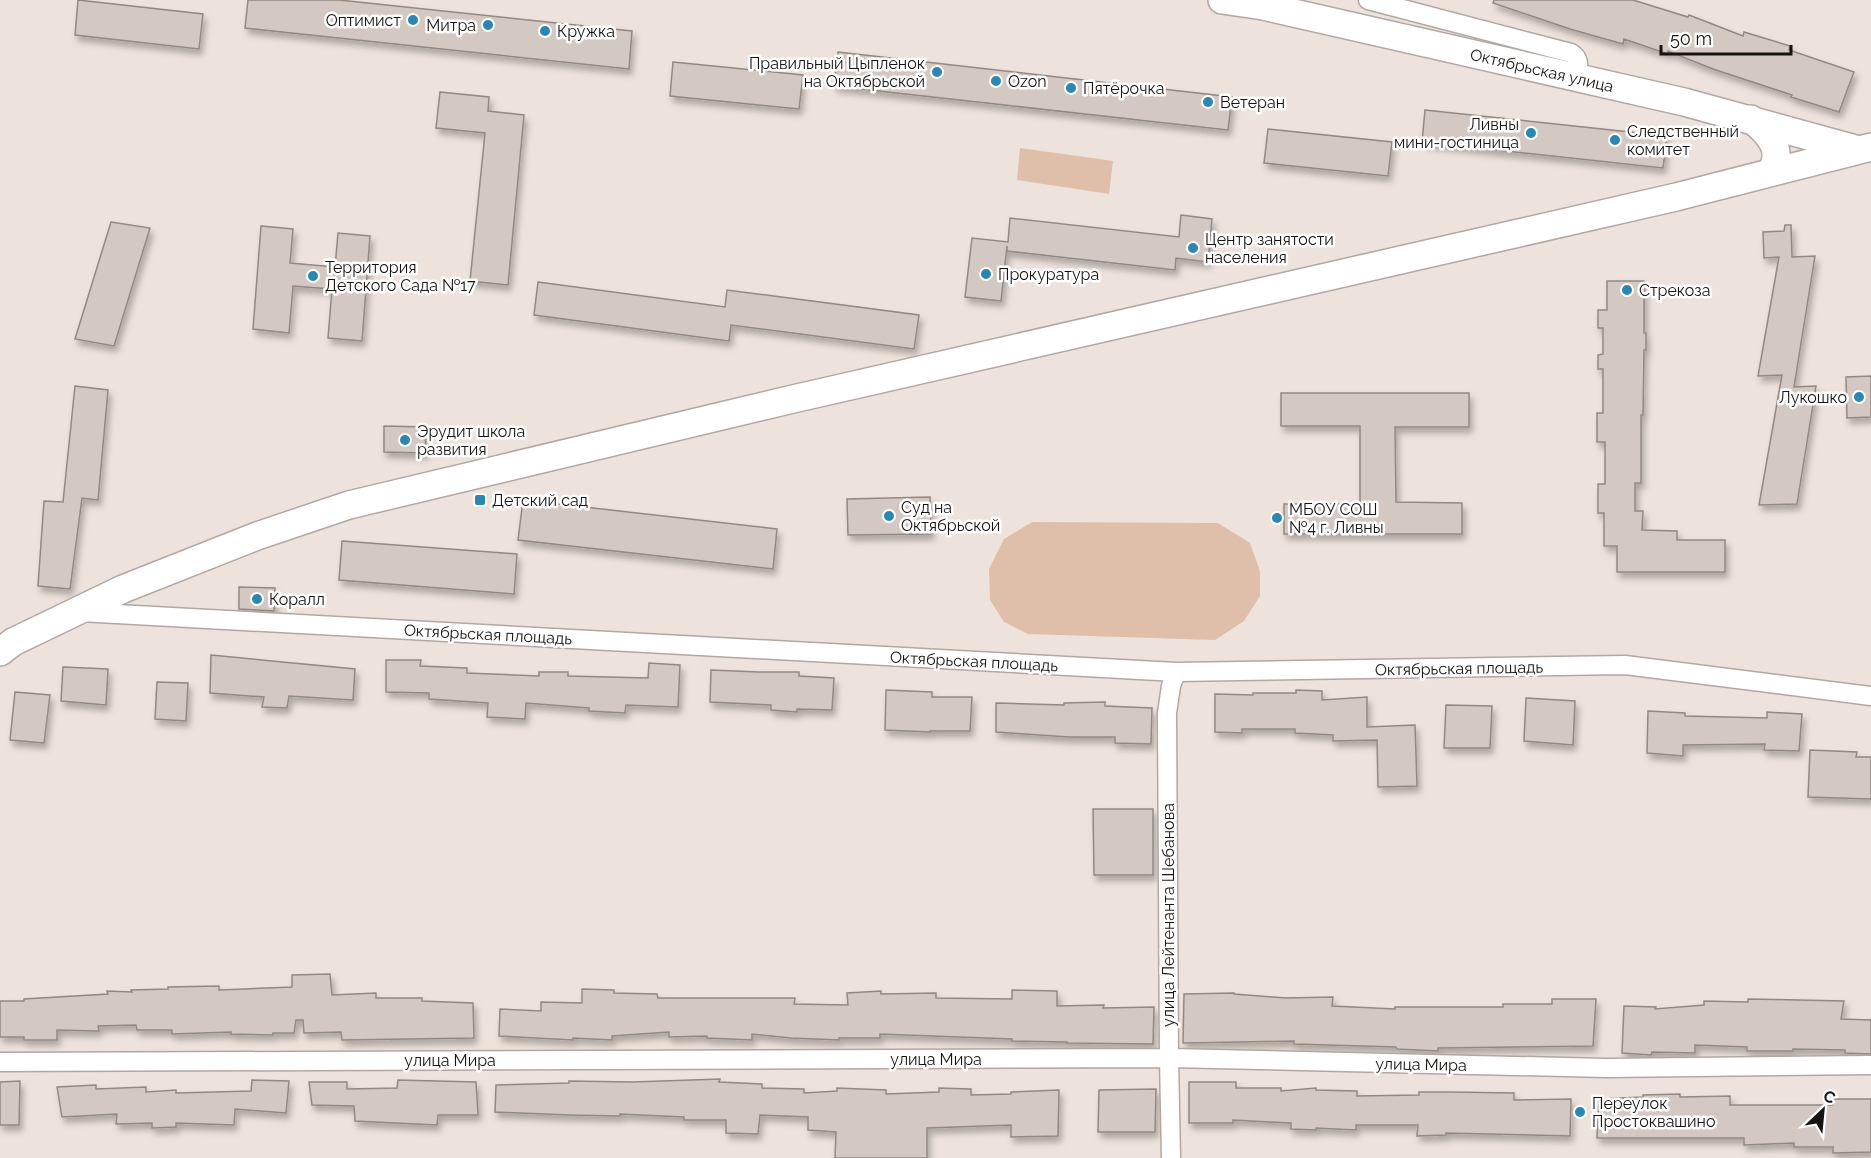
<svg xmlns="http://www.w3.org/2000/svg" width="1871" height="1158" font-family="Raleway,sans-serif">
	<style>
		.green { fill: #dfbeaa }
		.building { fill: #d4c9c2; stroke: #938982; stroke-width: 1.5; filter: url(#shadow) }
		.lines { fill: none; stroke-linecap: round; stroke-linejoin: round }
		.street-casing { stroke: #b2a7a1; stroke-width: 21 }
		.secondary-casing { stroke: #b2a7a1; stroke-width: 30 }
		.street { stroke: #fff; stroke-width: 18 }
		.secondary { stroke: #fff; stroke-width: 27 }
		.poi-dot { fill: #2888b3; stroke: #fff; stroke-width: 2 }
		.labels { text-anchor: middle; stroke-width: 5; stroke-linejoin: round; paint-order: stroke }
		.poi-label { font-size: 16px; fill: #161310; stroke: #fff; text-anchor: start }
		.street-label { font-size: 16px; fill: #161310; stroke: #fff }
	</style>
	<defs>
		<filter id="shadow"><feDropShadow dx="3" dy="5.5" stdDeviation="3" flood-color="#0004"/></filter>
	</defs>
	<rect width="100%" height="100%" fill="#eee3dc"/>
	<path class="green" d="M1020,148L1113,161L1109,194L1017,180Z
		M1032,522L1218,523L1250,543L1260,571V596L1244,621L1215,640L1028,634L1004,622L990,600L989,569L1004,539Z"/>
	<path class="building" d="M78,0L203,14L199,49L75,35Z
		M248,0H339L632,31L629,69L245,28Z
		M1494,0H1633L1688,17L1689,15L1743,36L1744,32L1790,46L1789,50L1854,72L1839,112L1791,97L1792,95L1713,69L1668,51V54L1624,39L1623,44L1570,29L1493,3Z
		M838,52L1232,97L1228,130L834,86Z
		M673,62L803,75L799,109L670,96Z
		M440,92L489,97L488,111L524,115L508,285L470,281L485,133L436,128Z
		M1425,110L1667,136L1663,168L1422,142Z
		M1268,129L1392,142L1388,176L1264,163Z
		M1181,215L1212,219L1208,262L1176,258L1175,270L1007,251V246L1001,301L965,297L972,238L1008,242L1010,218L1179,237Z
		M111,222L150,228L114,346L75,339Z
		M1785,225H1791L1792,257L1815,256L1794,387L1816,386L1797,504L1759,505L1782,375L1758,376L1779,257L1764,258L1763,232L1784,231Z
		M261,226L293,229L290,263L335,267L338,233L370,236L362,341L328,338L332,289L293,286L289,333L253,329Z
		M1607,281H1644V333H1646V350H1644L1643,415H1641V483H1635V511H1643L1642,530L1677,531V540H1725V572H1617V546H1604V513H1598V484H1605V442H1597V413H1603V369H1598V355L1603,354V328H1598V310H1607Z
		M538,282L725,307L727,290L919,315L914,349L731,325L729,341L534,315Z
		M1871,376V417L1847,418L1846,377Z
		M75,386L108,390L98,500L82,498L70,589L38,586L44,501L63,502Z
		M1281,393H1469V427H1395L1396,502L1462,503V534H1284V504H1360V426H1281Z
		M384,426L426,427L425,453L384,452Z
		M930,497L931,534L848,535L847,499Z
		M523,500L777,529L773,569L518,540Z
		M342,541L517,554L514,594L339,580Z
		M239,587L275,588L274,611L239,609Z
		M211,655L355,669L353,700L289,696L287,708L262,707L264,697L210,693Z
		M386,660H421L420,666L467,668V673L539,676V672H568V676L648,678L649,663L680,665L678,707L626,705L625,713L589,711V708L526,703L525,719L487,717L488,703L429,699V693L386,692Z
		M63,667L108,669L106,705L61,701Z
		M711,670L758,672H799V676L834,678L832,710L797,709V712L771,710V705L710,702Z
		M157,682L188,683L186,721L155,719Z
		M886,690L932,692V697H972L970,731H930V732L885,730Z
		M1296,690L1322,691V700L1367,697V727L1415,725L1417,786L1378,787L1377,740L1333,741V735L1295,733V729H1242V733L1215,732V694L1253,695V693H1296Z
		M15,692L50,695L44,743L10,740Z
		M1526,698L1575,701L1573,745L1524,741Z
		M1105,702V706L1152,708L1151,744L1115,743V737H1069L996,732V703L1064,705V703Z
		M1446,705L1492,706L1490,748H1444Z
		M1648,711L1685,713V716L1767,718V712L1802,714L1799,751L1764,750L1765,744L1683,745V756L1647,753Z
		M1810,750L1857,752L1856,757H1871V799L1808,797Z
		M1093,809H1153V875H1094Z
		M330,974L332,995L376,993V998H422V1001L473,1003L474,1038L342,1040L341,1032L304,1033L303,1020H296L294,1033H273V1035L231,1034V1032L172,1034V1030H137L136,1025L98,1026L99,1031L57,1030V1040H24V1037H0V1001H24V999L108,994L107,991L132,992L131,990L168,989V987L219,986V990L292,987V975Z
		M582,989L614,990V993L657,994L658,998H795L794,1004L848,1005L847,993L881,991V994L936,993V998L1012,999V990L1057,991V1006L1104,1005L1103,1008L1154,1007L1153,1044L1067,1043V1042L1012,1041V1039L880,1034V1038H839V1040L791,1038L752,1034V1040L707,1038V1036L669,1037V1032L612,1036V1040L573,1038V1040L499,1036L500,1009L541,1011V1002L582,1003Z
		M1234,993V994L1286,998L1333,997L1332,1006L1395,1009V1007H1503V1004H1552V999H1596L1593,1046L1438,1048V1051L1397,1049L1396,1047L1294,1044V1041L1183,1043L1184,994Z
		M1748,999L1844,1001L1841,1019L1871,1020V1054L1845,1053V1050L1793,1049V1051H1747V1047L1695,1045V1053L1652,1052L1651,1055L1622,1053L1624,1006L1656,1007L1655,1009L1704,1005V1001L1748,1002Z
		M720,1079L719,1082L762,1084V1088L804,1089V1093L837,1091V1088L886,1090V1094L939,1092V1088L971,1089V1095L1011,1094V1092L1059,1090L1058,1136L1011,1137V1125L927,1128V1158H835L836,1132L808,1130V1117L760,1115L758,1134L726,1133V1120H684V1117L620,1114V1116L570,1115L495,1112L496,1085L569,1083V1081L632,1082Z
		M252,1080L289,1081L286,1113L235,1109L234,1125L176,1123V1127L152,1128V1123L116,1124L117,1114L62,1117L57,1087L96,1085V1089L146,1087V1092L176,1090V1093L251,1091Z
		M398,1080L476,1082L478,1115H438L437,1125L355,1121L354,1106L312,1105L309,1082H347V1089L397,1088Z
		M20,1081L19,1125H0V1082Z
		M1189,1082H1236V1088H1281V1091L1316,1088V1090L1357,1091V1096L1419,1095V1092H1449L1514,1093V1100L1571,1099L1570,1136L1446,1133V1135L1417,1136L1418,1125H1356V1130L1316,1128V1130L1291,1129V1123L1233,1120V1123H1189Z
		M1156,1089L1155,1132H1098L1099,1090Z
		M1680,1094V1097L1730,1096V1105H1832V1099H1871V1152L1833,1153V1147H1794V1143L1744,1145V1138H1597L1599,1099L1643,1097V1095Z"/>
	<g class="lines">
		<g class="street-casing">
			<path id="street" d="M1368,0L1571,53C1581,59 1578,68 1577,78
				M80,612L1176,672L1625,665L1871,696
				M0,1062L1169,1058L1607,1068L1871,1065
				M1171,1158L1169,1058L1167,713L1171,686L1176,672"/>
		</g>
		<g class="secondary-casing">
			<path id="secondary" d="M1222,0L1263,6L1684,102L1859,150
				M1751,119C1768,132 1787,153 1769,173
				M0,652L13,642L123,589L257,536L349,505L793,399L1676,197L1871,147"/>
		</g>
		<use href="#street" class="street"/>
		<use href="#secondary" class="secondary"/>
	</g>
	<g class="poi-dot">
		<circle cx="413" cy="20" r="6"/>
		<circle cx="488" cy="25" r="6"/>
		<circle cx="545" cy="31" r="6"/>
		<circle cx="937" cy="72" r="6"/>
		<circle cx="996" cy="81" r="6"/>
		<circle cx="1071" cy="88" r="6"/>
		<circle cx="1208" cy="102" r="6"/>
		<circle cx="1531" cy="133" r="6"/>
		<circle cx="1615" cy="140" r="6"/>
		<circle cx="1193" cy="248" r="6"/>
		<circle cx="986" cy="274" r="6"/>
		<circle cx="313" cy="276" r="6"/>
		<circle cx="1627" cy="290" r="6"/>
		<circle cx="1859" cy="397" r="6"/>
		<circle cx="405" cy="440" r="6"/>
		<rect x="474" y="494" width="12" height="12" rx="3"/>
		<circle cx="889" cy="516" r="6"/>
		<circle cx="1277" cy="518" r="6"/>
		<circle cx="257" cy="599" r="6"/>
		<circle cx="1580" cy="1112" r="6"/>
	</g>
	<g class="labels">
		<g class="poi-label">
			<text x="401" y="26" text-anchor="end">Оптимист</text>
			<text x="476" y="31" text-anchor="end">Митра</text>
			<text x="557" y="37">Кружка</text>
			<text x="925" y="69" text-anchor="end">Правильный Цыпленок<tspan x="925" dy="18">на Октябрьской</tspan></text>
			<text x="1008" y="87">Ozon</text>
			<text x="1083" y="94">Пятёрочка</text>
			<text x="1220" y="108">Ветеран</text>
			<text x="1519" y="130" text-anchor="end">Ливны<tspan x="1519" dy="18">мини-гостиница</tspan></text>
			<text x="1627" y="137">Следственный<tspan x="1627" dy="18">комитет</tspan></text>
			<text x="1205" y="245">Центр занятости<tspan x="1205" dy="18">населения</tspan></text>
			<text x="325" y="273">Территория<tspan x="325" dy="18">Детского Сада №17</tspan></text>
			<text x="998" y="280">Прокуратура</text>
			<text x="1639" y="296">Стрекоза</text>
			<text x="1847" y="403" text-anchor="end">Лукошко</text>
			<text x="417" y="437">Эрудит школа<tspan x="417" dy="18">развития</tspan></text>
			<text x="492" y="506">Детский сад</text>
			<text x="901" y="513">Суд на<tspan x="901" dy="18">Октябрьской</tspan></text>
			<text x="1289" y="515">МБОУ СОШ<tspan x="1289" dy="18">№4 г. Ливны</tspan></text>
			<text x="269" y="605">Коралл</text>
			<text x="1592" y="1109">Переулок<tspan x="1592" dy="18">Простоквашино</tspan></text>
		</g>
		<g class="street-label">
			<text transform="translate(1542 70) rotate(13)" y="6">Октябрьская улица</text>
			<text transform="translate(488 634) rotate(3)" y="6">Октябрьская площадь</text>
			<text transform="translate(974 661) rotate(3)" y="6">Октябрьская площадь</text>
			<text transform="translate(1459 668) rotate(-1)" y="6">Октябрьская площадь</text>
			<text transform="translate(1168 915) rotate(-90)" y="6">улица Лейтенанта Шебанова</text>
			<text x="936" y="1065">улица Мира</text>
			<text x="450" y="1066">улица Мира</text>
			<text transform="translate(1421 1064) rotate(1)" y="6">улица Мира</text>
		</g>
	</g>
	<g transform="translate(1823 1110) rotate(26)" stroke="#ffffff" stroke-width="4.5" paint-order="stroke">
	<path d="M0-4.5L10 22L0 15L-10 22Z" fill="#161310"/>
	<text y="-9" font-size="16" font-weight="bold" text-anchor="middle" fill="#161310">С</text>
	</g>
	<path d="M1661 45v9h130v-9" fill="none" stroke="#161310" stroke-width="3"/>
	<text x="1670" y="45" font-size="18" fill="#161310" stroke="#ffffff" stroke-width="4.5" paint-order="stroke">50 m</text>
</svg>
